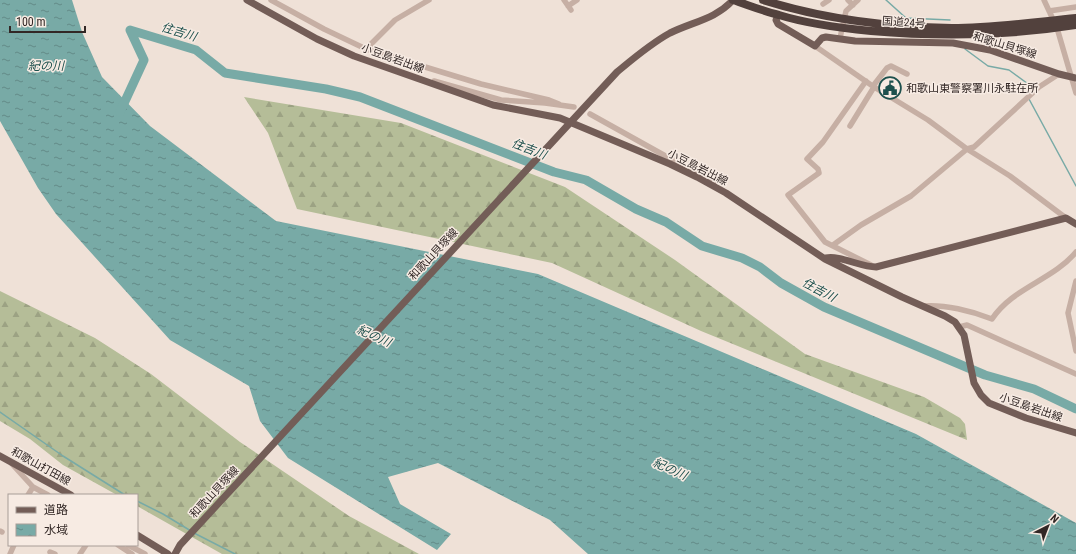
<svg xmlns="http://www.w3.org/2000/svg" width="1076" height="554" font-family="'Roboto Condensed','Noto Sans JP',sans-serif">
	<style>
		.forest { fill: url(#forest-firs) }
		.water { fill: url(#water-ripples) }
		.lines { fill: none; stroke-linecap: round; stroke-linejoin: round }
		.stream { stroke: #78aaa6; stroke-width: 1.5 }
		.river { stroke: #78aaa6; stroke-width: 9 }
		.minor { stroke: #c6afa4; stroke-width: 5.5 }
		.major { stroke: #735d57; stroke-width: 7 }
		.highway { stroke: #52413d; stroke-width: 8 }
		.labels { text-anchor: middle; stroke-width: 3; stroke-linejoin: round; paint-order: stroke }
		.street-label { font-size: 11px; fill: #322725; stroke: #f7ebe3 }
		.poi-label { font-size: 11px; fill: #322725; stroke: #f7ebe3; text-anchor: start }
		.water-label { font-size: 12px; font-style: italic; fill: #1d504d; stroke: #f7ebe3 }
	</style>
	<defs>
		<pattern id="forest-firs" width="22" height="20" patternUnits="userSpaceOnUse"><rect width="22" height="20" fill="#b5bd98"/><path d="M5 1l3.5 6h-7zM16 11l3.5 6h-7z" fill="#9ca283"/></pattern>
		<pattern id="water-ripples" width="26" height="14" patternUnits="userSpaceOnUse"><rect width="26" height="14" fill="#78aaa6"/><path d="M2 4q2-2 4 0t4 0M15 11q2-2 4 0t4 0" fill="none" stroke="#638a87"/></pattern>
	</defs>
	<rect width="100%" height="100%" fill="#efe1d7"/>
	<path class="forest" d="M244,97L401,123L565,187L675,260L805,354L924,397L960,418L965,424L967,440L701,331L552,263L297,209L268,133Z
		M0,291L95,338L151,374L240,442L349,516L419,554H222L137,506V495H117L63,465L30,439L0,421Z"/>
	<path class="water" d="M0,0H72L82,32L102,77L150,126L276,221L538,274L916,434L1076,523V554H588L550,520L438,463L388,477L400,504L451,534L437,550L288,458L260,421L249,386L170,340L56,214L38,188L0,121Z"/>
	<g class="lines">
		<path class="stream" d="M886,0L906,18L950,20
			M965,49L988,66L1009,70L1035,89
			M1029,99L1076,186
			M0,412L63,456L125,495
			M137,501L163,514L191,531
			M194,533L235,554"/>
		<path class="river" d="M120,112L144,60L130,30L196,50L225,73L326,89L360,97L554,172L586,180L636,209L666,222L702,246L742,258L760,267L781,283L824,307L985,375L1034,389L1076,409"/>
		<path class="minor" d="M271,0L324,29L366,49L481,84L549,100L559,104
			M564,0L571,10
			M848,0L853,5
			M1044,0L1057,28L1076,93
			M823,4L829,0
			M568,6L577,0
			M1049,11L1076,7
			M840,38L846,11L858,0
			M815,46L874,87L928,120L967,149L1010,176L1066,218
			M366,49L395,20L429,0
			M434,81L501,100L545,103L574,107
			M866,81L823,142L807,159L818,169L819,173L788,195L825,242L871,265
			M873,86L887,68L891,66L907,74
			M590,114L714,183
			M850,126L874,87
			M833,245L861,225L911,196L967,149L974,147L1039,87L1059,74
			M1076,281L1068,313L1076,351
			M923,306C944,304 972,311 992,319C1012,288 1053,280 1076,252
			M959,327L967,325L1076,374
			M12,464L33,487L48,495
			M28,495L33,487
			M0,531L2,532
			M118,545L132,554
			M128,545L145,554
			M50,552L55,554
			M10,554L14,545
			M80,554L86,545"/>
		<path class="major" d="M247,0L317,39L354,56L493,105L560,118L670,164L697,177L726,193L825,259L902,297L945,316L955,322L964,335L974,383L981,395L989,403L1026,418L1076,433
			M778,15L776,20L778,24L815,46L822,38L826,37L855,41L953,43L990,50L1059,74L1076,78
			M988,29L990,35V50
			M826,258C839,255 861,267 876,267L1066,218L1076,224
			M0,456L71,495
			M137,535L168,554
			M175,554L180,545L617,72C634,58 650,44 670,33C692,22 716,19 733,0"/>
		<path class="highway" d="M733,0C748,5 763,11 779,15C808,24 840,28 871,31C940,37 1007,36 1076,25
			M763,0C823,19 889,27 952,28C993,28 1035,22 1076,18"/>
	</g>
	<defs>
		<g id="civic-ring" transform="scale(1.15)"><circle r="9.5" fill="#f7ebe3" stroke="#1d504d" stroke-width="1.5"/><path d="M-.6-6.5H3V-4.5H.6V-3L4-1V1h2V6H-6V1h2V-1L-.6-3ZM-1.2 2.5V6h2.4V2.5Z" fill="#1d504d"/></g>
	</defs>
	<g fill-rule="evenodd">
		<use href="#civic-ring" x="890" y="88"/>
	</g>
	<g class="labels">
		<g class="street-label">
			<text transform="translate(904 22) rotate(4)" y="4">国道24号</text>
			<text transform="translate(1005 45) rotate(17)" y="4">和歌山貝塚線</text>
			<text transform="translate(393 58) rotate(20)" y="4">小豆島岩出線</text>
			<text transform="translate(698 167) rotate(27)" y="4">小豆島岩出線</text>
			<text transform="translate(433 254) rotate(-47)" y="4">和歌山貝塚線</text>
			<text transform="translate(1031 407) rotate(19)" y="4">小豆島岩出線</text>
			<text transform="translate(41 466) rotate(29)" y="4">和歌山打田線</text>
			<text transform="translate(214 492) rotate(-47)" y="4">和歌山貝塚線</text>
		</g>
		<g class="poi-label">
			<text x="906" y="92">和歌山東警察署川永駐在所</text>
		</g>
		<g class="water-label">
			<text transform="translate(179 32) rotate(17)" y="4">住吉川</text>
			<text x="46" y="70">紀の川</text>
			<text transform="translate(529 149) rotate(21)" y="4">住吉川</text>
			<text transform="translate(819 290) rotate(28)" y="4">住吉川</text>
			<text transform="translate(374 336) rotate(24)" y="4">紀の川</text>
			<text transform="translate(670 469) rotate(24)" y="4">紀の川</text>
		</g>
	</g>
	<rect x="8" y="494" width="130" height="52" fill="#f7ebe3" stroke="#a89d97"/>
	<rect x="16" y="507" width="20" height="6" fill="#735d57" stroke="#a89d97"/>
	<text x="44" y="514" font-size="12" fill="#322725">道路</text>
	<rect x="16" y="524" width="20" height="12" fill="url(#water-ripples)" stroke="#a89d97"/>
	<text x="44" y="534" font-size="12" fill="#322725">水域</text>
	<g transform="translate(1048 526) rotate(42)" stroke="#f7ebe3" stroke-width="3" paint-order="stroke">
	<path d="M0-3L7 15L0 10L-7 15Z" fill="#322725"/>
	<text y="-6" font-size="11" font-weight="bold" text-anchor="middle" fill="#322725">N</text>
	</g>
	<path d="M10 26v6h75v-6" fill="none" stroke="#322725" stroke-width="2"/>
	<text x="16" y="26" font-size="12" fill="#322725" stroke="#f7ebe3" stroke-width="3" paint-order="stroke">100 m</text>
</svg>
